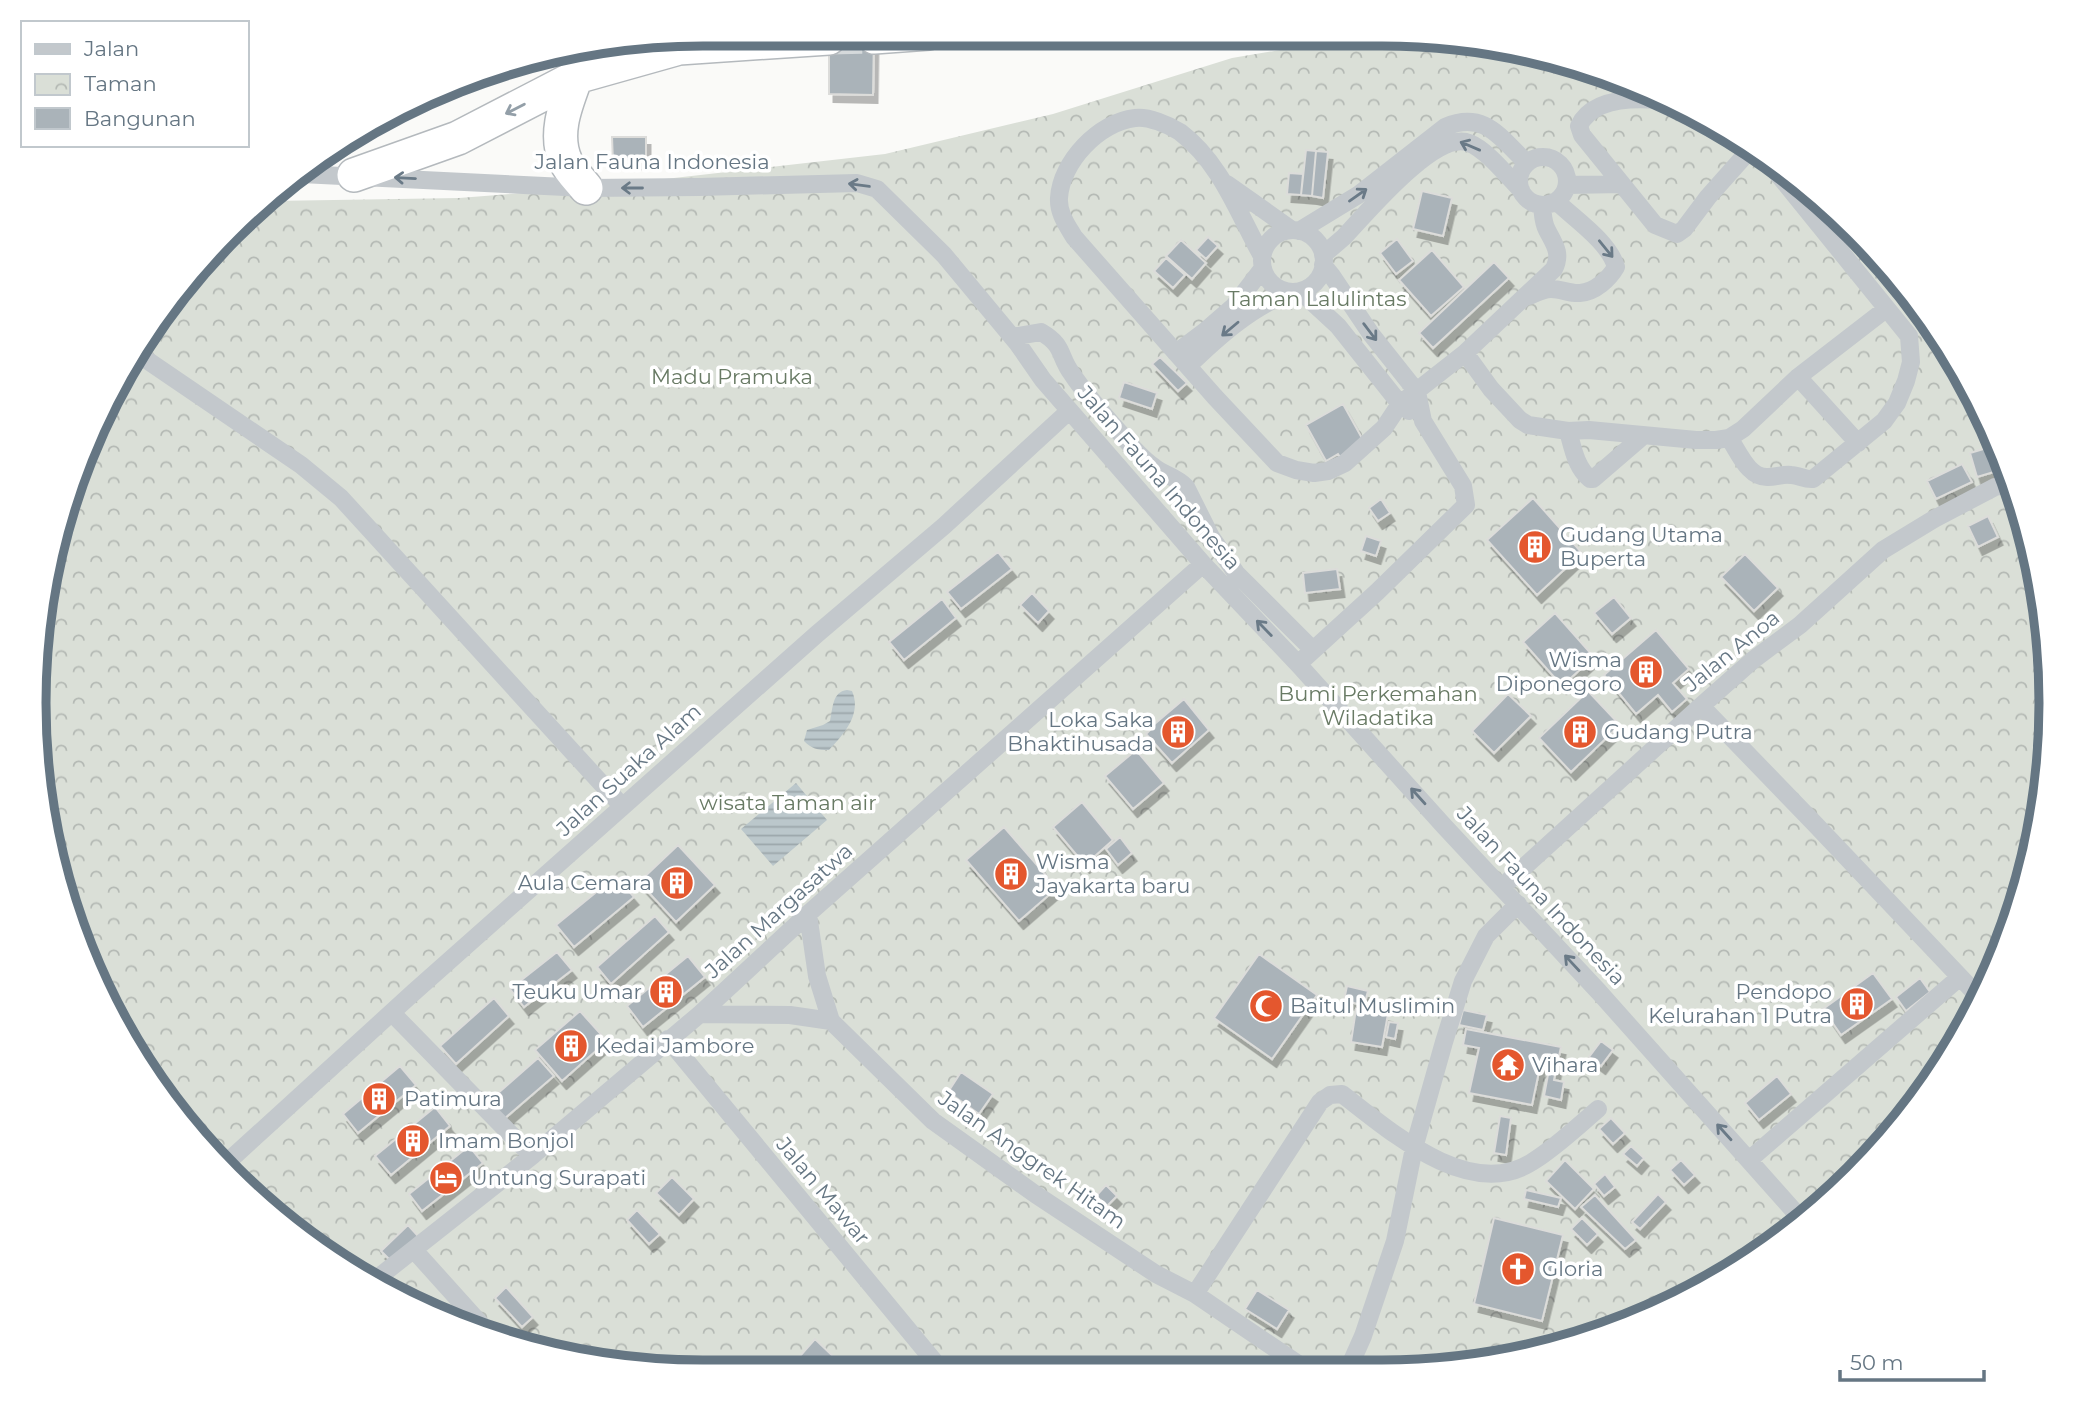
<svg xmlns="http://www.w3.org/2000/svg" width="2085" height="1405" font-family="Montserrat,sans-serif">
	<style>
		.park { fill: url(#park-crowns) }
		.water { fill: url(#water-rules) }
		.building { fill: #aab3b9; stroke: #dcdcda; stroke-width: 2; filter: url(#shadow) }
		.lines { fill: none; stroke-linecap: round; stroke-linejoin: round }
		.highway-tunnel { stroke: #d5d9db; stroke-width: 33; stroke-dasharray: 33 17; stroke-linecap: butt }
		.highway-casing { stroke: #b4b9bd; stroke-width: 36 }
		.street { stroke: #c3c8cc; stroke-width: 18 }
		.highway { stroke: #fff; stroke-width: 33 }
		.oneway { stroke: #939fa8 }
		.oneway2 { stroke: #6a7a87 }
		.labels { text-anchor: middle; stroke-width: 7; stroke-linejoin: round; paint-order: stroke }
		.street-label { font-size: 21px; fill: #657683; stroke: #fff }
		.park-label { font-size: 21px; fill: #687a64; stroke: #fff }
		.poi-label { font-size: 21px; fill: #657683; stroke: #fff; text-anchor: start }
		.rim { fill: none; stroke: #657683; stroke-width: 9 }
	</style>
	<defs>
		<pattern id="park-crowns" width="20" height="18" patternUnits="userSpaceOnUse" patternTransform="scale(1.75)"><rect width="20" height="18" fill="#dadfd7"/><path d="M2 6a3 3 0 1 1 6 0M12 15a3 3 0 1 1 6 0" fill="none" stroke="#b4b9b4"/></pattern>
		<pattern id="water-rules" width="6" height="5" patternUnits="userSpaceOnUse" patternTransform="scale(1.75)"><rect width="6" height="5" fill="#bbc7cb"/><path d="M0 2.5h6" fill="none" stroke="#9ca6aa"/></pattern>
		<filter id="shadow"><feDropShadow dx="4.5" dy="8" stdDeviation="0" flood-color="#0004"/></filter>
	</defs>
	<rect width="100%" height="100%" fill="#fafaf8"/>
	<path class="park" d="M1382,33L1513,46L1679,102L1855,229L1939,330L2001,446L2039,572L2052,702L2039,833L2001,958L1939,1074L1856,1175L1755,1259L1639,1321L1513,1359L1383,1372H703L572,1359L406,1303L230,1176L123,1037L46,833L35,658L84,447L172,295L271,201L459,198L586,188L885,154L1053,114L1232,58Z"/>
	<path class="water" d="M847,690L852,691C862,714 844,734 829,750C817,750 812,749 804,741L807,730L823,725L830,721C833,708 832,692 847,690Z
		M796,783L827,820L773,866L741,829Z"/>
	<path class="building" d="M829,33H874L873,95L829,94Z
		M612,137H646V161L613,162Z
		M1306,150L1316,151L1312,196L1301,195Z
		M1316,151L1328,152L1323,198L1312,196Z
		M1289,173L1303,174L1301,195L1287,194Z
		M1422,191L1452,198L1443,236L1413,229Z
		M1208,237L1218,246L1206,259L1196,250Z
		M1397,239L1413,261L1396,274L1380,253Z
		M1181,240L1206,263L1192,279L1166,256Z
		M1432,250L1464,287L1431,316L1399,280Z
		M1166,258L1185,275L1173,288L1154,271Z
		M1494,262L1509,278L1433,348L1419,333Z
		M1160,357L1187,383L1178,391L1152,364Z
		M1124,382L1157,393L1152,409L1119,398Z
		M1343,404L1363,440L1340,457L1338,454L1326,461L1306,425Z
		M1997,445L2004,469L1977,477L1970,453Z
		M1962,464L1972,482L1936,499L1927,481Z
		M1533,498L1582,553L1537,595L1487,540Z
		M1381,499L1390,513L1378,521L1369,508Z
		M1988,516L1998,537L1978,547L1968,526Z
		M1366,536L1381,541L1376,556L1361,551Z
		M998,552L1012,569L961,609L947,592Z
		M1745,554L1778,588L1754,611L1721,577Z
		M1337,569L1340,589L1305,593L1303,573Z
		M1032,593L1049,611L1038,623L1020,605Z
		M1614,597L1631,618L1612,634L1594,613Z
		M942,599L956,618L904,660L889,642Z
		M1555,613L1594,657L1562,686L1523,642Z
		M1656,630L1689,669L1673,683L1687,699L1672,712L1658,695L1636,714L1604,675Z
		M1588,691L1620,725L1571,772L1539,738Z
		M1508,694L1531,716L1494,753L1472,731Z
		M1184,699L1209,730L1172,763L1146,734L1152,728L1151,727Z
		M1136,750L1164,783L1133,809L1105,776Z
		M1082,802L1113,840L1085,865L1053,827Z
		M1004,827L1057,888L1019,921L966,860Z
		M1120,837L1132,853L1118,865L1106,849Z
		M678,845L715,885L676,922L639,882Z
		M616,876L634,897L574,947L556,925Z
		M655,916L669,932L611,984L597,967Z
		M557,952L572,970L524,1007L510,989Z
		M1259,954L1317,995L1272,1059L1214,1018Z
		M688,956L705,977L643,1027L627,1006Z
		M1873,973L1892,999L1841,1035L1823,1009Z
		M1920,978L1930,992L1906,1011L1896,997Z
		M1347,986L1368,991L1364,1006L1344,1000Z
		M494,998L509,1016L456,1064L440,1046Z
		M1356,1009L1388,1014L1382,1047L1351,1042Z
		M1463,1010L1487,1015L1483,1030L1459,1025Z
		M580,1011L607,1041L562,1081L535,1050Z
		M1389,1022L1398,1023L1395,1039L1386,1037Z
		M1466,1029L1561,1047L1554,1080L1564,1082L1561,1100L1544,1096L1550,1064L1541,1062L1532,1105L1469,1093L1479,1048L1463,1045Z
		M1601,1041L1613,1050L1601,1066L1589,1057Z
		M538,1058L554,1076L504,1119L489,1101Z
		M400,1066L416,1085L358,1133L343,1114Z
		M961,1072L993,1094L979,1114L948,1092Z
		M1777,1076L1791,1094L1759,1120L1745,1103Z
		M435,1107L450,1126L391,1175L375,1156Z
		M1500,1116L1511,1118L1506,1155L1494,1153Z
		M1611,1118L1625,1133L1613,1144L1599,1129Z
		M469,1146L483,1163L422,1211L409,1194Z
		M1631,1146L1644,1158L1637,1166L1623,1154Z
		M1565,1160L1594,1189L1575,1209L1546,1181Z
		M1681,1160L1695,1175L1684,1185L1670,1170Z
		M1605,1174L1615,1187L1604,1196L1594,1184Z
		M672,1177L694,1199L679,1215L656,1193Z
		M1106,1185L1117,1196L1107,1206L1096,1196Z
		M1526,1190L1561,1198L1558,1207L1524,1199Z
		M1658,1194L1666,1202L1640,1229L1632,1222Z
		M1595,1195L1636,1240L1625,1249L1581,1207Z
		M637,1210L660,1234L649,1244L627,1220Z
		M1494,1218L1563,1235L1542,1321L1474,1304Z
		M1582,1218L1598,1234L1587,1245L1571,1229Z
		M408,1225L418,1236L392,1262L381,1251Z
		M506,1287L533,1317L522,1327L495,1298Z
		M1257,1290L1289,1310L1277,1329L1245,1309Z
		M815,1339L838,1361L828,1372H816L800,1356Z"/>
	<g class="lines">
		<path class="highway-tunnel" d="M829,38L874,37"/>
		<g class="highway-casing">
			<path id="highway" d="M874,37L929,33
				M576,77C566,104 553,134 566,162C570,171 580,180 586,188
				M354,175L458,138L576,77L679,48L829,38"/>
		</g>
		<path class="street" d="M1676,102C1647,98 1594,94 1579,126L1582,135L1655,225L1677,234L1684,229L1708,197L1748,152
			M1519 181a24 24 0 1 1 48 0a24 24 0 1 1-48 0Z
			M301,174L586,188L699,187L857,183L877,189L944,255L1018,344L1043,380L1203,564L1298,664L1444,826L1599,992L1802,1220
			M1227,184L1292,230
			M1567,185L1622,184
			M1262 261a31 31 0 1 1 62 0a31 31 0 1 1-62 0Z
			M1299,231L1358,195L1445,127C1485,110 1500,138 1527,163
			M1323,255C1330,249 1337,243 1344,237C1365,215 1436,129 1469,143C1487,150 1507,176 1521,190
			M1262,256C1238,213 1221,163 1180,132C1169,125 1148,116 1135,118C1099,122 1061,162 1059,198C1058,213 1067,225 1074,237L1215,397L1277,463L1296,470L1314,473L1328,471L1345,463L1384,428L1400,404L1465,353L1554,269C1562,253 1554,244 1547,230C1543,223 1543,214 1542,206
			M1300,291L1338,326L1400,404L1409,411
			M1529,296C1536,293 1544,289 1551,289C1561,289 1571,294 1580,293C1595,292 1609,279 1616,267C1609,242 1576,220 1557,202
			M1012,337L1041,332C1065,346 1058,355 1072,374C1086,395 1103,414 1120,433C1130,445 1141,458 1154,467C1164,475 1177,477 1186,487L1211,537L1236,573L1312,649
			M1176,353L1204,332L1234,306L1263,268
			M1465,353L1491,389L1520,420L1528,425L1568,431L1589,430L1696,440H1716L1729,438L1743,429L1798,377L1886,309
			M138,354L301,465L341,498L622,806
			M1188,366C1218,337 1251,307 1291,292
			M1798,377L1858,443
			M1568,431C1573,449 1576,467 1590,479H1593L1643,436
			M1729,438C1739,452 1748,478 1768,477C1776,477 1783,474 1791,475C1799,475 1805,480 1813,479L1884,421L1897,403L1906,381L1911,362L1909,336L1777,173
			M1298,664L1377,592L1466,505L1463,486L1423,421L1417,392L1371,334L1332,276L1323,265
			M1701,706L1814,823L1980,998
			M1502,887L1701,706L1753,660L1800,625L1883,550L1934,519L1995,487L2012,483
			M808,914L817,976L831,1021L933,1121L1035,1194L1156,1274L1195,1294L1301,1366L1317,1372
			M392,1013L532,1156
			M700,1014L790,1015L831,1021
			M668,1039L943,1372
			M1749,1160L1960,977
			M222,1167L414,992L817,634L944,526L1069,411
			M414,1250L486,1330
			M375,1280L532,1156L700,1014L808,914L1203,564
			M1195,1294L1320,1102L1330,1095L1342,1094C1389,1130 1469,1202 1532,1162C1555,1148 1577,1127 1598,1109
			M1347,1372L1363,1336L1395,1241L1414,1148L1444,1042L1463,981L1486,936L1518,904"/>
		<use href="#highway" class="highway"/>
	</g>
	<defs><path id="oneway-shaft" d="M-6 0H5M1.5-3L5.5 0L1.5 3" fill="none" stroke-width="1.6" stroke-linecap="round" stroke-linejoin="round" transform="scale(1.75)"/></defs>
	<use class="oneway" href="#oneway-shaft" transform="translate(515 109) rotate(153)"/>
	<g class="oneway2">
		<use href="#oneway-shaft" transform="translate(1470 146) rotate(-157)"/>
		<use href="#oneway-shaft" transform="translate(405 178) rotate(-177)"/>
		<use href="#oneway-shaft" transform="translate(859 185) rotate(-172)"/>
		<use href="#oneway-shaft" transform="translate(632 188) rotate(180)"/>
		<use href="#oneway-shaft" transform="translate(1358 195) rotate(-35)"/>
		<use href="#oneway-shaft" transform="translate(1606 249) rotate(51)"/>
		<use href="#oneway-shaft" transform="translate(1230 329) rotate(140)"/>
		<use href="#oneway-shaft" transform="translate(1370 332) rotate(53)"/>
		<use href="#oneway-shaft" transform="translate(1264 628) rotate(-134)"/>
		<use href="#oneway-shaft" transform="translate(1418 796) rotate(-132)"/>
		<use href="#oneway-shaft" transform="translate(1572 963) rotate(-133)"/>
		<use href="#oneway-shaft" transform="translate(1724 1132) rotate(-132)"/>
	</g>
	<defs>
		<g id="building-disc" transform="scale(1.75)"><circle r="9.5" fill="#e4572e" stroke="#fff"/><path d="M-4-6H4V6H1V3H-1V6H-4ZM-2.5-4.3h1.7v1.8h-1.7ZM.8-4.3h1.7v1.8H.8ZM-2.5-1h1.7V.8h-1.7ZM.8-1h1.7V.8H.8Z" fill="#fff"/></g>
		<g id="mosque-disc" transform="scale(1.75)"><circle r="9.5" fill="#e4572e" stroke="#fff"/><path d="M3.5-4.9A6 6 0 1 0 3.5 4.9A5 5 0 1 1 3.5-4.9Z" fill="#fff"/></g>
		<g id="temple-disc" transform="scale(1.75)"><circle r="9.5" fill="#e4572e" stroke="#fff"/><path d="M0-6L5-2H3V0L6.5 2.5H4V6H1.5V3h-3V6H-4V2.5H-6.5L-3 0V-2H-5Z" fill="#fff"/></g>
		<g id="hotel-disc" transform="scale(1.75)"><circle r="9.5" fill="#e4572e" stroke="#fff"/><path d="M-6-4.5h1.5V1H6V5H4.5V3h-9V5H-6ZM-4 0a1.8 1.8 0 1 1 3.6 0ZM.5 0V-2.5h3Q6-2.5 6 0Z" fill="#fff"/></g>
		<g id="church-disc" transform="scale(1.75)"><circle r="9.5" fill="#e4572e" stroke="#fff"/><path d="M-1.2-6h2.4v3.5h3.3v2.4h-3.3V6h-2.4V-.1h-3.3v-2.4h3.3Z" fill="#fff"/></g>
	</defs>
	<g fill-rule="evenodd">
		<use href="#building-disc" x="1535" y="547"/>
		<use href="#building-disc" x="1646" y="672"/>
		<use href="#building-disc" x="1178" y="732"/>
		<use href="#building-disc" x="1580" y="732"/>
		<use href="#building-disc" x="1011" y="874"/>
		<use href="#building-disc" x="677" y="883"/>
		<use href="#building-disc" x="666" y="992"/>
		<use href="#building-disc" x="1857" y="1004"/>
		<use href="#mosque-disc" x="1266" y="1006"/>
		<use href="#building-disc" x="571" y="1046"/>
		<use href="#temple-disc" x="1508" y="1065"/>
		<use href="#building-disc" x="379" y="1099"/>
		<use href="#building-disc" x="413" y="1141"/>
		<use href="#hotel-disc" x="446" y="1178"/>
		<use href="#church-disc" x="1518" y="1269"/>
	</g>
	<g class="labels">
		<g class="street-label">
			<text x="652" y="169">Jalan Fauna Indonesia</text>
			<text transform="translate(1159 478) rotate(49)" y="7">Jalan Fauna Indonesia</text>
			<text transform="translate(1732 651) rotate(-39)" y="7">Jalan Anoa</text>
			<text transform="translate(629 770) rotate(-42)" y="7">Jalan Suaka Alam</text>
			<text transform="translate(1541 896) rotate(47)" y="7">Jalan Fauna Indonesia</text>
			<text transform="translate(779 911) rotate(-42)" y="7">Jalan Margasatwa</text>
			<text transform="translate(1032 1160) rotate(35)" y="7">Jalan Anggrek Hitam</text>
			<text transform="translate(823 1191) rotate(50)" y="7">Jalan Mawar</text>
		</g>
		<g class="park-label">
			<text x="1317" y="306">Taman Lalulintas</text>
			<text x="732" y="384">Madu Pramuka</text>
			<text x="1378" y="701">Bumi Perkemahan<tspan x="1378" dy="24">Wiladatika</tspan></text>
			<text x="788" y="810">wisata Taman air</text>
		</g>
		<g class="poi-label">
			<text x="1560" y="542">Gudang Utama<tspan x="1560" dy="24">Buperta</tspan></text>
			<text x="1622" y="667" text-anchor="end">Wisma<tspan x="1622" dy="24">Diponegoro</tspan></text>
			<text x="1154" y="727" text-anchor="end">Loka Saka<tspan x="1154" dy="24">Bhaktihusada</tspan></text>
			<text x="1604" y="739">Gudang Putra</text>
			<text x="1036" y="869">Wisma<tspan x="1036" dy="24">Jayakarta baru</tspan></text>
			<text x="652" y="890" text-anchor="end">Aula Cemara</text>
			<text x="642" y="999" text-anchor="end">Teuku Umar</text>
			<text x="1832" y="999" text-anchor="end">Pendopo<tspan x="1832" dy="24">Kelurahan 1 Putra</tspan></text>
			<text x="1290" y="1013">Baitul Muslimin</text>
			<text x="596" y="1053">Kedai Jambore</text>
			<text x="1532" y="1072">Vihara</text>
			<text x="404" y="1106">Patimura</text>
			<text x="438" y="1148">Imam Bonjol</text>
			<text x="471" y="1185">Untung Surapati</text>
			<text x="1542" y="1276">Gloria</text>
		</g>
	</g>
	<path d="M0 0H2085V1405H0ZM703 46H1382A657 657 0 0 1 2039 703V703A657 657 0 0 1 1382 1360H703A657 657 0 0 1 46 703V703A657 657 0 0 1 703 46Z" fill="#fff" fill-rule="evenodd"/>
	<path class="rim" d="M703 46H1382A657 657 0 0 1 2039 703V703A657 657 0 0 1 1382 1360H703A657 657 0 0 1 46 703V703A657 657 0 0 1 703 46Z"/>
	<rect x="21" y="21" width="228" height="126" fill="#ffffff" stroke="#c1c8cd" stroke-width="2"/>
	<rect x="35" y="44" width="35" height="10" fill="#c3c8cc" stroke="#c1c8cd" stroke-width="2"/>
	<text x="84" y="56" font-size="21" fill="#657683">Jalan</text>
	<rect x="35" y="74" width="35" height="21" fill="url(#park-crowns)" stroke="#c1c8cd" stroke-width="2"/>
	<text x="84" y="91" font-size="21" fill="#657683">Taman</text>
	<rect x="35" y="108" width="35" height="21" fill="#aab3b9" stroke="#c1c8cd" stroke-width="2"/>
	<text x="84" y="126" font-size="21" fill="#657683">Bangunan</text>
	<path d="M1840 1370v10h144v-10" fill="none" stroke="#657683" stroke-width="3.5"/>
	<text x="1850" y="1370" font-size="21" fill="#657683" stroke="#ffffff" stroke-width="5" paint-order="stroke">50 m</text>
</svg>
